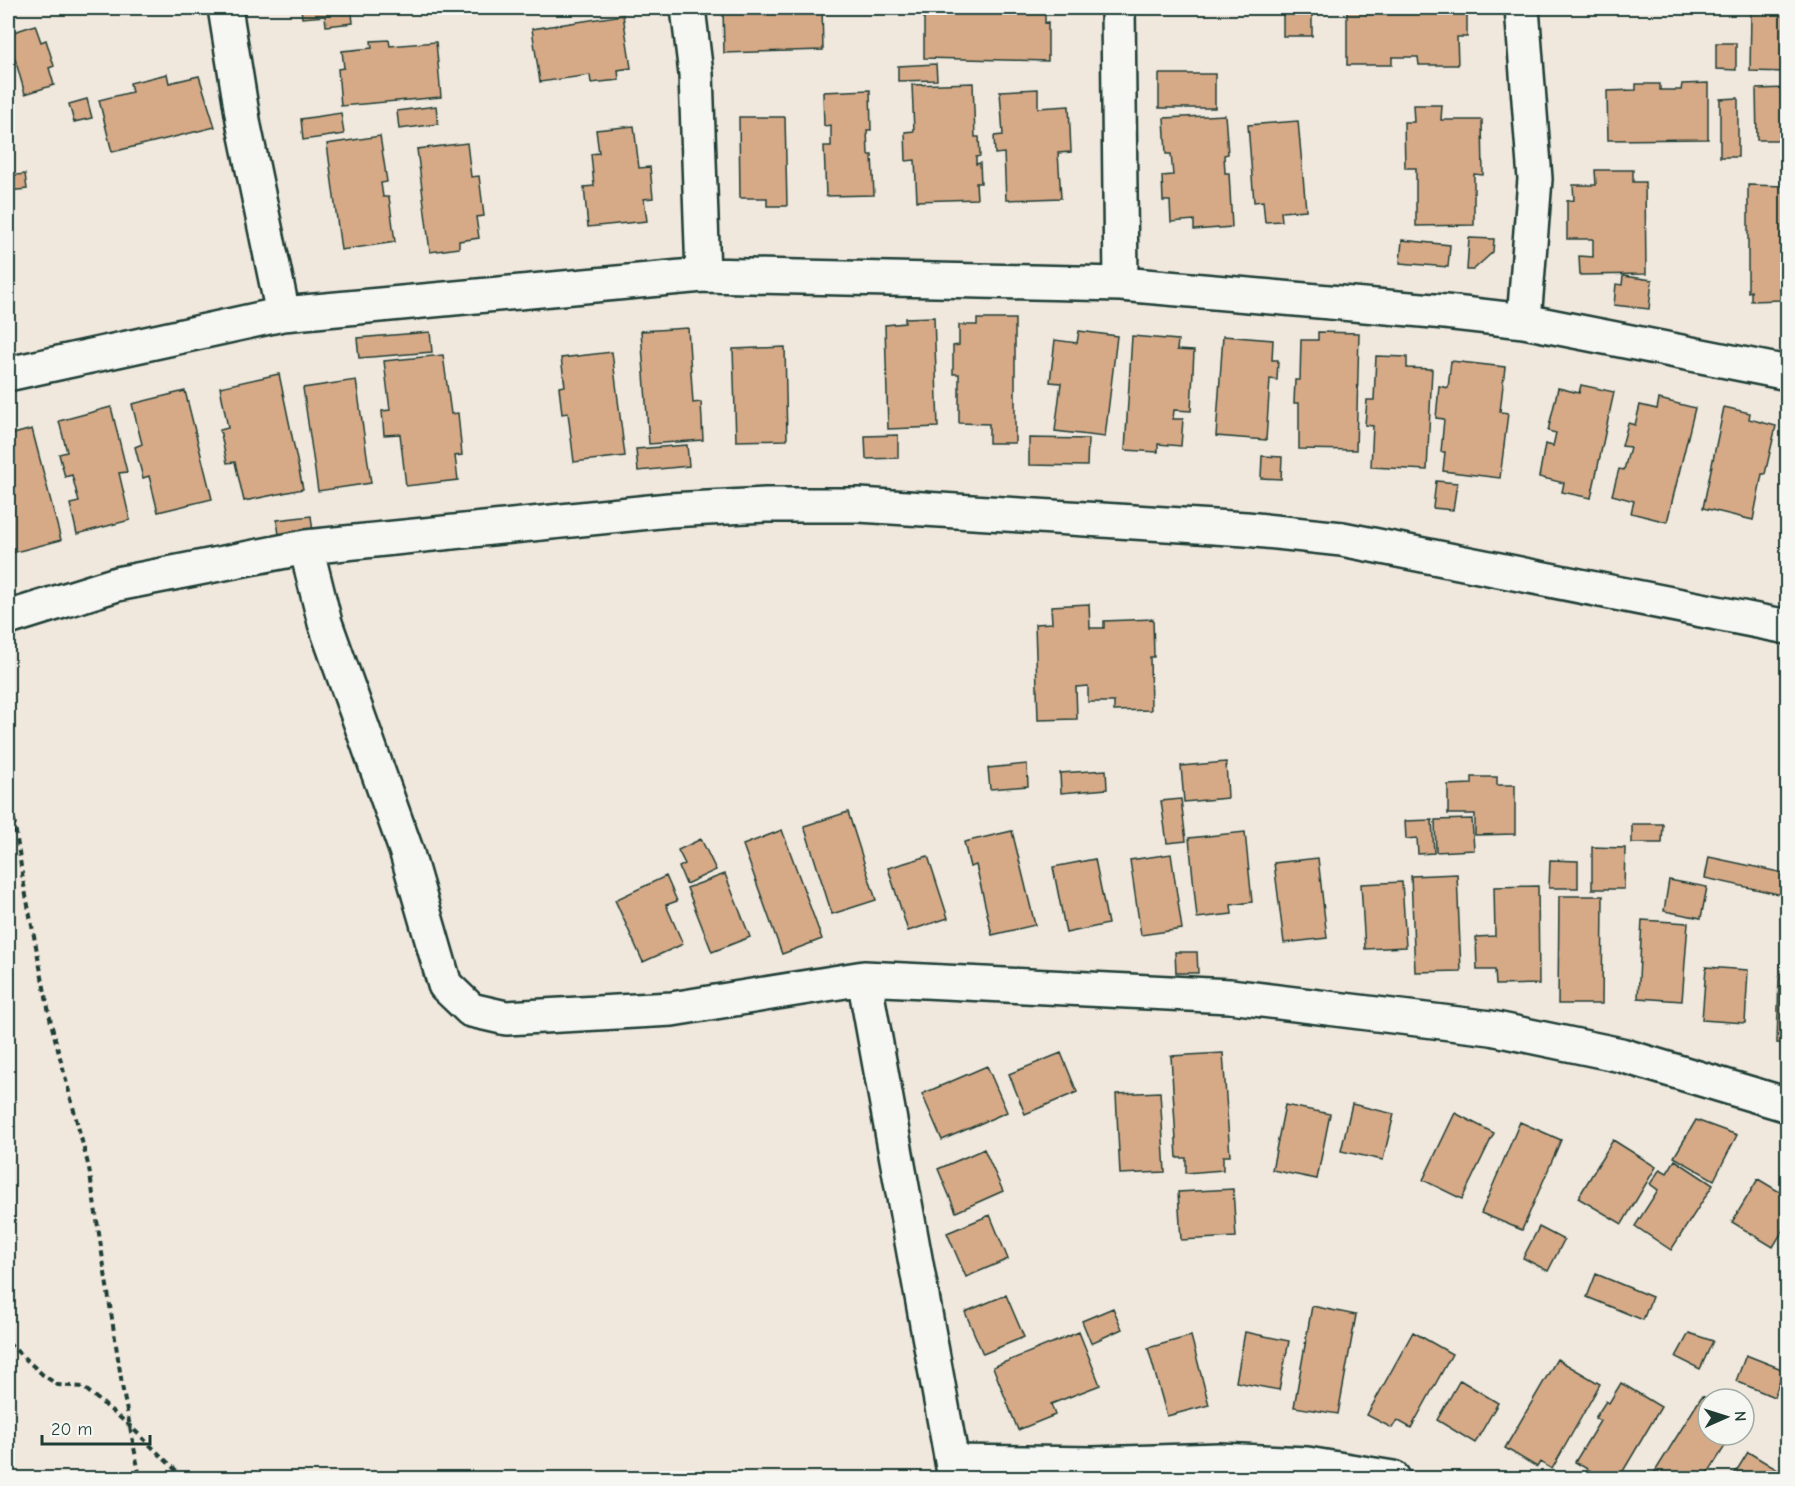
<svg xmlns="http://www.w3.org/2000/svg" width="1795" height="1486" font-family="'Comic Neue',sans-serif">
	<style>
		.building { fill: #d6a987; stroke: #1f3d34; stroke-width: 1.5 }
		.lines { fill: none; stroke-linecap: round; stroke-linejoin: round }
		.minor-casing { stroke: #1f3d34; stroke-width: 38 }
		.path { stroke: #1f3d34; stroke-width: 4; stroke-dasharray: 6 4.5; stroke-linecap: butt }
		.minor { stroke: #f6f6f2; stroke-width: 33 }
	</style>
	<rect width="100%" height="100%" fill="#f0e7dd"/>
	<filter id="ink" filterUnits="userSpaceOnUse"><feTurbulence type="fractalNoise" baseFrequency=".0167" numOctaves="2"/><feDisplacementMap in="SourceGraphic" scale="12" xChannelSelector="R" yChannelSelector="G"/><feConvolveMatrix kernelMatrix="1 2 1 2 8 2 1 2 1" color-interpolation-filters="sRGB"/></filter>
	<g filter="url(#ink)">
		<path class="building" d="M301,8H404L352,13L353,23L326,26L325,16L302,18Z
			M723,8H822L823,50L724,53Z
			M924,8H1045V23L1048,22V61L924,58Z
			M1283,8H1312V36H1283Z
			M1347,8H1467V37H1457L1458,65H1419L1418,57H1392V65H1347Z
			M1771,8H1788V72L1750,71L1751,12H1771Z
			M623,15L631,68L618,70L619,80L591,83L590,75L540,82L532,29Z
			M35,25L41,42L46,40L54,66L49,68L54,85L25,94L8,34Z
			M389,40L390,46L436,42L441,97L341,106L338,69L344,68L342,51L372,48L371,41Z
			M1716,43H1736V70L1716,69Z
			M936,64L937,80L898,81V66Z
			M167,74L169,83L199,76L215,127L112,152L99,100L132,92L130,83Z
			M1159,74H1215V108H1159Z
			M973,83L975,137H979L980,156L976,157V164L980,163L981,183H976L977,199L917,201L915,160L906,161L905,132L914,131L912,85Z
			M1708,83V139L1608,140L1607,91L1636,90V84H1660V90H1681L1682,84Z
			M1788,88V140H1757L1756,89Z
			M1038,89V108L1069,106L1071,152L1058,153L1061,198L1006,200L1004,153L995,154L994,136L1003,135L1000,91Z
			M870,90L871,130H867L868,155H872L874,195L826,196L824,146H831V125L824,126L823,92Z
			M1738,98V157H1720V99Z
			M87,99L92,118L74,122L69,104Z
			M1413,105H1442L1441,120H1482L1483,175L1474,174V225L1416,226V168H1405L1404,122H1414Z
			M436,106L438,124L399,129L397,111Z
			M341,113L344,134L303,140L301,119Z
			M1225,115L1228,154L1224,155L1225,173H1229L1232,227L1194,230V220L1171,222L1170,201H1163L1162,176L1173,175L1171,154H1166L1164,118Z
			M739,117H785L787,206H767V198H740Z
			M1298,121L1306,210L1281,212L1282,221L1265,222L1263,201L1254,202L1248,125Z
			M634,126L639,168L650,167L653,198L644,199L647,221L588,227L584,187L594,186L591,154L599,153L596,130Z
			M380,136L387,182L381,183L383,197H389L395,242L341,250L327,144Z
			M467,143L471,177L479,176L484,216L476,217L479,238L459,241V248L430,252L417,149Z
			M1595,170H1633V182H1645L1646,274L1580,275L1579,256L1593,257V239H1567V201L1574,200L1573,185H1596Z
			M25,174L27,189L8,191V176Z
			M1748,185L1788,186V292H1781L1782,300L1751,301V291L1748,292Z
			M1469,238L1494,239L1493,252L1473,270H1467Z
			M1402,240L1450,245L1448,267L1400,263Z
			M1623,276L1652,280L1649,309L1614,305L1616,284L1622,285Z
			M934,317L938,427L888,429L885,325L905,323V318Z
			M977,319H1015V443H989V424L959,423V374H953V346L959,345V325H977Z
			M688,328L693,403L701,402L703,440L649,444L641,331Z
			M1079,331L1117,336L1105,437L1055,431L1061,383L1050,382L1055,340L1077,343Z
			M430,332L432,352L359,358L357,338Z
			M1318,332L1359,333L1356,450L1299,449V403H1294L1295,380H1300L1301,340H1318Z
			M1132,336L1178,340L1177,350L1194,351L1191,411L1174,410L1173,419H1183L1181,446L1158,444V452L1125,450Z
			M1223,336L1273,340L1272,360H1278L1277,380L1270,379L1266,440L1216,436Z
			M785,347L787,440L736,441L733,349Z
			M612,352L625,456L574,462L568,413L562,414L559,387L565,386L561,358Z
			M443,355L451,414L458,413L462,455L455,456L458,480L406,486L400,434L384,435L382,411L390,410L384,361Z
			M1376,356L1407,357V368L1432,369L1427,470L1371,467L1373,426L1365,425L1367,400H1374Z
			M1451,361L1505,367L1500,412L1508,413L1500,478L1443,471L1445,452H1441L1444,419L1436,418L1439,386L1448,388Z
			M279,374L303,489L244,501L235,462L227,463L220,430L228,428L220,387Z
			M356,380L371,483L318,491L303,388Z
			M1581,385L1614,392L1591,498L1562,492L1564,483L1539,477L1545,444L1553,446L1556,433L1548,431L1558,388L1579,393Z
			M185,391L212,499L158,512L149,476L143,478L135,447L142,444L132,404Z
			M1659,399L1695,408L1667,522L1631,513L1634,501L1612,495L1619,469L1624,470L1630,447L1622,446L1628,423L1635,425L1640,405L1657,409Z
			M111,407L127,472L119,473L130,520L77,534L70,504L79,502L72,475L65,477L59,454L67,452L59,421Z
			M1724,407L1750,413L1749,419L1776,426L1765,474H1762L1753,520L1703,508Z
			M8,427L10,435L32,429L61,540L8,554Z
			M898,435V458L866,459L865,436Z
			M1029,438L1088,439L1087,466L1029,465Z
			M687,445L689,466L638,471L636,449Z
			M1262,456L1282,457L1281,479L1261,478Z
			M1436,481L1457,483L1453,510L1433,508Z
			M311,516L313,532L279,535L277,520Z
			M1089,604L1090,628H1104V621L1153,619L1154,657H1150L1151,710L1114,711V702H1088V686L1076,687L1077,719L1038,720L1035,624L1052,623L1051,606Z
			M1226,762L1228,798L1184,802L1181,766Z
			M1027,764L1028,786L990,789L988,768Z
			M1106,770L1107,789L1061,793L1060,773Z
			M1472,777H1497V785H1515V834L1475,835V814H1448V785L1472,784Z
			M1181,799L1186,841L1167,843L1161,801Z
			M848,812L876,900L832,914L804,826Z
			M1472,819L1474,850L1436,852L1435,820Z
			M1432,820L1434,853L1418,854L1417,838L1406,839L1405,821Z
			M1632,824H1663L1662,843H1632Z
			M782,830L822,939L782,954L743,845Z
			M1012,831L1035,925L992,935L976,865L970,867L964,842Z
			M1245,832L1252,902L1231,905L1232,914L1197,918L1189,838Z
			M701,839L716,870L686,884L679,867L685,864L678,850Z
			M1592,847L1625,848L1624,889H1592Z
			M1171,854L1182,929L1141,935L1130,860Z
			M928,856L948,918L908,931L888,868Z
			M1709,857L1788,874L1787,896L1705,878Z
			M1318,858L1327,938L1284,943L1274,863Z
			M1095,859L1108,924L1066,933L1053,867Z
			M1550,860L1578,861V888H1549Z
			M725,874L750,937L712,952L687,888Z
			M1457,874L1461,971L1415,972L1411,876Z
			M666,876L677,901L666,905L683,944L643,962L615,900Z
			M1669,880L1707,887L1701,918L1664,911Z
			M1402,882L1406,947L1365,949L1361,884Z
			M1538,886L1539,984L1496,985L1495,970H1477L1476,937L1495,936L1494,887Z
			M1559,896H1603L1602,1004H1558Z
			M1642,920L1688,923L1682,1001L1638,998Z
			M1175,952H1197L1198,973H1176Z
			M1706,967L1748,970L1745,1023L1702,1020Z
			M1779,976L1788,977V1044L1777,1043Z
			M1061,1053L1077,1092L1025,1114L1009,1074Z
			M1223,1053L1230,1156H1223V1170L1186,1173V1158H1177L1171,1056Z
			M987,1066L1007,1112L942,1140L922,1094Z
			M1160,1092L1165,1172L1120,1174L1116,1094Z
			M1352,1104L1394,1114L1383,1160L1341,1151Z
			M1285,1105L1330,1114L1317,1179L1272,1170Z
			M1455,1113L1494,1133L1462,1199L1423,1180Z
			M1696,1120L1737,1135L1714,1180L1674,1157Z
			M1520,1122L1561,1140L1522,1230L1481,1213Z
			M1613,1140L1656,1167L1622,1224L1578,1198Z
			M984,1149L1003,1191L956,1212L938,1169Z
			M1675,1160L1713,1185L1671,1250L1635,1226L1658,1190L1650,1184L1660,1169L1667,1173Z
			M1758,1179L1788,1197V1222L1773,1247L1732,1222Z
			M1233,1189L1236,1237L1181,1240L1178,1192Z
			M990,1215L1008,1259L966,1277L947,1233Z
			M1539,1227L1564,1240L1548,1271L1523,1258Z
			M1596,1274L1652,1297L1643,1320L1587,1297Z
			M1006,1295L1024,1337L983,1354L965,1312Z
			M1312,1306L1356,1315L1338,1414L1294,1407Z
			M1113,1308L1122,1329L1091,1343L1082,1321Z
			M1079,1332L1100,1385L1051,1404L1055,1415L1018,1430L993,1367Z
			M1245,1332L1289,1341L1279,1390L1236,1382Z
			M1413,1332L1452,1354L1411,1428L1397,1420L1392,1428L1367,1415Z
			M1689,1333L1713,1341L1700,1369L1676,1357Z
			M1191,1336L1209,1405L1167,1416L1148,1348Z
			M1746,1355L1784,1370L1774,1397L1736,1381Z
			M1557,1359L1600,1384L1552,1469L1540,1462L1537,1467L1505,1448Z
			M1460,1380L1498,1403L1475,1443L1437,1420Z
			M1621,1383L1661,1407L1619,1478H1603L1575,1462L1600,1421L1595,1418L1606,1401L1609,1403Z
			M1702,1396L1708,1399V1435H1732L1705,1478H1651Z
			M1748,1452L1786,1475L1784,1478H1732Z"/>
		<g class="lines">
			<g class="minor-casing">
				<path id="minor" d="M225,8L244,126L283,314
					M688,8L696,74L703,275
					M1118,8L1121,284
					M1522,8L1535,179L1524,321
					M8,374L283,314L703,275L1121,284L1445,312L1524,321L1788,373
					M306,547L325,623L406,850L445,985L471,1010L506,1018L672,1009L864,978L1230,996L1491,1028L1621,1055L1788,1105
					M8,618L117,584L306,547L669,510L766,505H859L1246,529L1342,539L1788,627
					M864,978L955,1478
					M952,1462L1093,1464L1219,1460L1307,1464L1393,1478"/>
			</g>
			<path class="path" d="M8,778L23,880L51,1023L89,1168L123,1391L140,1478
				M8,1343L43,1375L58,1385L83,1387L129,1425L184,1478"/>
			<use href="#minor" class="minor"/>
		</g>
	</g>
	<rect width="1795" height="1486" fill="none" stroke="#f6f6f2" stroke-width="30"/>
	<rect x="15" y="15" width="1765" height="1456" fill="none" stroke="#1f3d34" stroke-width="2" filter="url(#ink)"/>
	<g transform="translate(1726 1417) rotate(87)"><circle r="28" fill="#f6f6f2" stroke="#a0aca6" stroke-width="1.5"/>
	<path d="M0-4.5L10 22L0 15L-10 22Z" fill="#1f3d34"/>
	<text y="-9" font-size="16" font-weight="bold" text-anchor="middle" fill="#1f3d34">N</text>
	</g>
	<path d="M42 1435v9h108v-9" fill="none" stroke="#1f3d34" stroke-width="3"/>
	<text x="51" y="1435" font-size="18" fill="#1f3d34" stroke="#f6f6f2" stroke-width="4.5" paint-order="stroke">20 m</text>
</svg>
